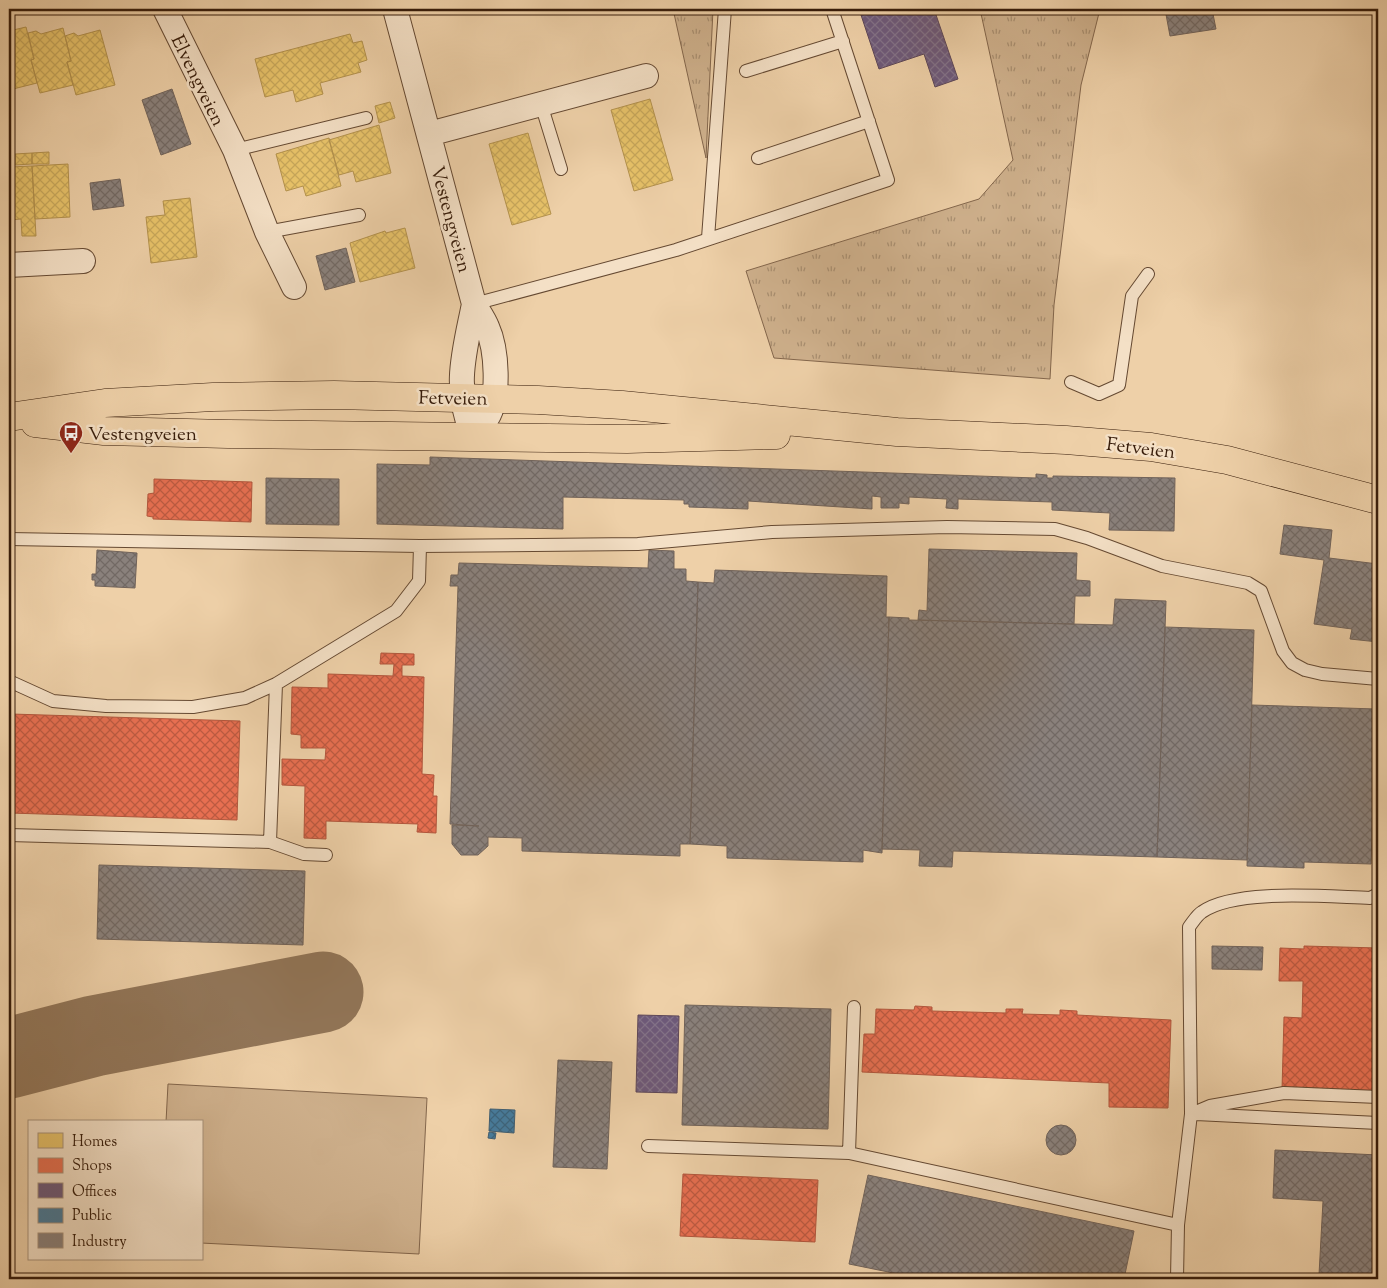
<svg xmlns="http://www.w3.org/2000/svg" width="1387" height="1288" font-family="'Sorts Mill Goudy',serif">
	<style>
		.grass { fill: url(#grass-tufts); stroke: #83664c }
		.pitch { fill: #cfb18d; stroke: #83664c }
		.homes { fill: url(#homes-cross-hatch); stroke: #b4924d }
		.shops { fill: url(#shops-cross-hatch); stroke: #b2563c }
		.offices { fill: url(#offices-cross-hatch); stroke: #5d4758 }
		.public { fill: url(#public-cross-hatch); stroke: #415e71 }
		.industry { fill: url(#industry-cross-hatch); stroke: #71635a }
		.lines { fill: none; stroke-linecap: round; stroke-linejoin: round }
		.taxiway { stroke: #927659; stroke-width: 81 }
		.lane-casing { stroke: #654932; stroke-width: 14 }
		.street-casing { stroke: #654932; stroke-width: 26 }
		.highway-casing { stroke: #371c0a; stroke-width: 29 }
		.lane { stroke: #f4e0c6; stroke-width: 12 }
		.street { stroke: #f4e0c6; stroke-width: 24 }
		.highway { stroke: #eed0a8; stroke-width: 28 }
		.labels { text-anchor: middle; stroke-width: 5; stroke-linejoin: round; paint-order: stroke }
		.street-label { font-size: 19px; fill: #371c0a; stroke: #f4e0c6 }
		.poi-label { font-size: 19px; fill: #371c0a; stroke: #f4e0c6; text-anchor: start }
	</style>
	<defs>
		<pattern id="grass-tufts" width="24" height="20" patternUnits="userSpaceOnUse" patternTransform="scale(1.25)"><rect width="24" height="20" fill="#cfb18d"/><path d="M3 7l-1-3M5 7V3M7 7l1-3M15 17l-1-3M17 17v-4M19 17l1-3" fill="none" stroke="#a98f71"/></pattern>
		<pattern id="homes-cross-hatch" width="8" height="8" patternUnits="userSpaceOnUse" patternTransform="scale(1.25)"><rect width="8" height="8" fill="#e9c46a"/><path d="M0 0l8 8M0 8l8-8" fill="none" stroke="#c8a85b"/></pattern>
		<pattern id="shops-cross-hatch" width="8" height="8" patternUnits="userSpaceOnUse" patternTransform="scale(1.25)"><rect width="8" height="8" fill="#e76f51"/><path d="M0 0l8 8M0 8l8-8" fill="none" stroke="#bc5a41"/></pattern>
		<pattern id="offices-cross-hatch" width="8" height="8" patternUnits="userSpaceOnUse" patternTransform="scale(1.25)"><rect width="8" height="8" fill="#6d597a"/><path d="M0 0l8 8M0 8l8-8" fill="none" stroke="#827289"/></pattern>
		<pattern id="public-cross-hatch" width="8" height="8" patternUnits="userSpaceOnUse" patternTransform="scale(1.25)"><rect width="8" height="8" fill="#457b9d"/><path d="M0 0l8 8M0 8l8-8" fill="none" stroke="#3a647e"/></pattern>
		<pattern id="industry-cross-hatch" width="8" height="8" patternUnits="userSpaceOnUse" patternTransform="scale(1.25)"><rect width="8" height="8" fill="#8a817c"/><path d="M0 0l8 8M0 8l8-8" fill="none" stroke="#726964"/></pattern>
	</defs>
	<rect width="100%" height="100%" fill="#eed0a8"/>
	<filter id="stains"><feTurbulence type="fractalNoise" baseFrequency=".004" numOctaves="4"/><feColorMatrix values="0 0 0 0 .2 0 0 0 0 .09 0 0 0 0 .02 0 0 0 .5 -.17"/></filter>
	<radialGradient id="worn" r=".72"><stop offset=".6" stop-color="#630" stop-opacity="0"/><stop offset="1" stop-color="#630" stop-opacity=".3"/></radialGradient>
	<path class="grass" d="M673,9H713L706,158Z
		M980,9H1100L1081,85L1054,305L1050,379L774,358L746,271L979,199L1013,160Z"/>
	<path class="pitch" d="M168,1084L427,1098L419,1254L201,1243V1122H166Z"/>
	<path class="homes" d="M26,27L34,59L31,60L37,83L9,90V31Z
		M63,28L71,61L67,62L73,85L40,93L31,60L34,59L28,33L36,31L41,34Z
		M100,30L115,85L76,95L67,62L71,61L65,36L74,33L78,36Z
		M350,34L353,43L362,41L367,60L358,63L361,72L320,83L323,94L296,102L293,90L265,97L255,59Z
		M650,99L673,180L634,191L611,110Z
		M390,102L395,118L379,123L375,106Z
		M379,125L391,173L356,182L353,171L339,175L329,140Z
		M528,133L551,214L512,225L489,144Z
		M329,138L341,186L306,196L303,186L286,191L276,154Z
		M49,152V164H32V153Z
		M32,153V164L15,165V154Z
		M68,164L70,217L35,219L32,166Z
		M32,166L36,236H22L21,219L9,220V167Z
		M190,198L197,257L151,263L146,217L165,215L163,201Z
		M405,228L415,268L360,282L350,243L385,231L386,233Z"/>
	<path class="shops" d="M154,479L252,482L251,522L153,519V517L147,516L148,494L154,493Z
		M381,653L414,654V665H402V676L424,677L422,774L434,775L433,796H437L436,833L417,832L418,824L326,821V839L304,838L305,786L282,785V759L325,760L326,748H301V735L291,734L292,687L328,688V674L393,676L394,664H380Z
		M9,707H12L11,714L240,721L237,820L9,813Z
		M1304,946L1378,948V1093L1282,1090L1284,1017L1302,1018L1303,981H1279L1280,948L1304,949Z
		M915,1006L932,1007V1011L1006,1013V1009H1023L1022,1014L1060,1015V1010L1077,1011V1015L1171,1020L1168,1108L1109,1107V1083L862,1072L864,1034H875L876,1009L914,1010Z
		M683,1174L818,1180L815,1242L680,1236Z"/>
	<path class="offices" d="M859,9H934L958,79L935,87L924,54L879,69Z
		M638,1015L679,1016L677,1093L636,1092Z"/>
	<path class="public" d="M490,1109L515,1110L514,1133L489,1131Z
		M489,1132L496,1133L495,1139L488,1138Z"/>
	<path class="industry" d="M1165,9H1212L1216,29L1170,36Z
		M172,89L191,144L161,155L142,100Z
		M120,179L124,206L93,210L90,183Z
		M346,248L355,282L325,290L316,256Z
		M430,457L1036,478V474L1047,475V478H1053V476L1175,478L1174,531L1109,530L1110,513L1052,510V502L958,499V509L946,508L947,499L909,497V504L899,503V508H881V497L872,496V509L748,501V509L689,507V504H684V500L563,497V529L377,524V464L430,465Z
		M266,478L339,479V525L266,524Z
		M1284,525L1332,530L1329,558L1378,564V642L1350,639L1352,629L1314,624L1324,560L1280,554Z
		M929,549L1077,553L1076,580L1090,581V596H1075L1074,624L918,620L919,610L927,611Z
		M97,550L137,553L135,588L95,586V580H92V574H96Z
		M649,550L674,551V569H686V581L698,582L690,844H680V856L522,851V838L488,837V846L478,855H461L452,844V825L479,826L450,824L458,586H450L451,575H458L459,563L648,568Z
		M715,570L887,576L886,617H889L882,853L863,850V862L727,858V846L690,844L698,582L714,583Z
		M1115,599L1166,601L1157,857L953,851L952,867L919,866L920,850L882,849L889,617L909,618V620L1113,625Z
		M1165,627L1254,630L1247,860L1157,857Z
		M1252,705L1376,709L1371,864L1304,862V868L1247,866Z
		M99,865L305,871L303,945L97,939Z
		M1212,946L1263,947L1262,970L1212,969Z
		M685,1005L831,1009L828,1129L682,1125Z
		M558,1060L612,1062L607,1169L553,1167Z
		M1046 1140a15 15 0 1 1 30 0a15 15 0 1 1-30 0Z
		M1275,1150L1378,1155V1278L1319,1275L1323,1201L1273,1198Z
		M868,1175L1134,1231L1124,1279H923L849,1264Z"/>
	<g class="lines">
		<path class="taxiway" d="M9,1058L94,1036L323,992"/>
		<g class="lane-casing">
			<path id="lane" d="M746,71L843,41
				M541,104L561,169
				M235,150L366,118
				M758,158L869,121
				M267,232L359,215
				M708,238L725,9
				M474,304L676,250L888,180L832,9
				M1071,382L1099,394L1119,385L1132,296L1148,274
				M9,539L420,546L638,544L772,532L947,527L1055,529L1087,538L1162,566L1248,583L1261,591L1283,651L1292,663L1305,670L1322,674L1378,679
				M9,681L53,701L106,706L193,707L245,698L276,684L396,611L419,581L420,546
				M9,835L270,842L276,684
				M270,842L304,854L326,855
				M1191,1114L1210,1106L1284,1093L1378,1097
				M1196,1114L1378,1123
				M648,1146L849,1153L1178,1225
				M849,1153L854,1007
				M1177,1279L1178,1225L1191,1114L1189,927C1193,922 1197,915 1202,912C1235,888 1329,897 1370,898L1378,894"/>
		</g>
		<g class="street-casing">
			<path id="street" d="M165,9L235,150L267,232L294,287
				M395,9L474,304C478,311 484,319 487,327C497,349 500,397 487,418C483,424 477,430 473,436
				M429,134L646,76
				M9,265L83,261
				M473,436C453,386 464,354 474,304"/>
		</g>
		<g class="highway-casing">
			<path id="highway" d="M9,417L105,403L213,397L334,395L538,400L622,405L897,432L1066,440L1151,447L1227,460L1378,500
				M35,423L104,431L228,434L627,439L776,435"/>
		</g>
		<use href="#lane" class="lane"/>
		<use href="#street" class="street"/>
		<use href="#highway" class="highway"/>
	</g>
	<defs>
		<g id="bus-pin" transform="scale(1.25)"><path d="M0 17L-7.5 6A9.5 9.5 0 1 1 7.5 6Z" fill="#8f2418" stroke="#f4e0c6"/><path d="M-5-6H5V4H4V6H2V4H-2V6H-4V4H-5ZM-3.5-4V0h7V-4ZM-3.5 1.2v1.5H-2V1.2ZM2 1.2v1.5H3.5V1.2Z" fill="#fff"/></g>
	</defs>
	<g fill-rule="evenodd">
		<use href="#bus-pin" x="71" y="433"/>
	</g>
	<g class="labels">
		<g class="street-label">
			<text transform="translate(199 80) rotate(64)" y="7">Elvengveien</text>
			<text transform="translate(452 219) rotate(75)" y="7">Vestengveien</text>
			<text transform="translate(453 397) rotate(1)" y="7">Fetveien</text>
			<text transform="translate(1141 447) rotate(7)" y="7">Fetveien</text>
		</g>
		<g class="poi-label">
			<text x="88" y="440">Vestengveien</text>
		</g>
	</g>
	<rect width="1387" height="1288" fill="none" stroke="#eed0a8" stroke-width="30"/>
	<rect x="10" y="10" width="1367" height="1268" fill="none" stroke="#371c0a" stroke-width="2.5"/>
	<rect x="15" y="15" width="1357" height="1258" fill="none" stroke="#371c0a"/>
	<rect x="28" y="1120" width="175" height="140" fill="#f4e0c6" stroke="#a8927b"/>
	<rect x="38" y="1133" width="25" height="15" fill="#e9c46a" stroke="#a8927b"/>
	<text x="72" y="1146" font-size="15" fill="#371c0a">Homes</text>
	<rect x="38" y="1158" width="25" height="15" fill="#e76f51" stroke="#a8927b"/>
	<text x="72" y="1170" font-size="15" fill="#371c0a">Shops</text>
	<rect x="38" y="1183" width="25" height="15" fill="#6d597a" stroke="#a8927b"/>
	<text x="72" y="1196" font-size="15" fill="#371c0a">Offices</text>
	<rect x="38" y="1208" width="25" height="15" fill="#457b9d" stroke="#a8927b"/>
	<text x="72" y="1220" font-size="15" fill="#371c0a">Public</text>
	<rect x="38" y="1233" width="25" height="15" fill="#8a817c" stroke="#a8927b"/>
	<text x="72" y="1246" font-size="15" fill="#371c0a">Industry</text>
	<rect width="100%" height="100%" filter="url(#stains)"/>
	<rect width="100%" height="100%" fill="url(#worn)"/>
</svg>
